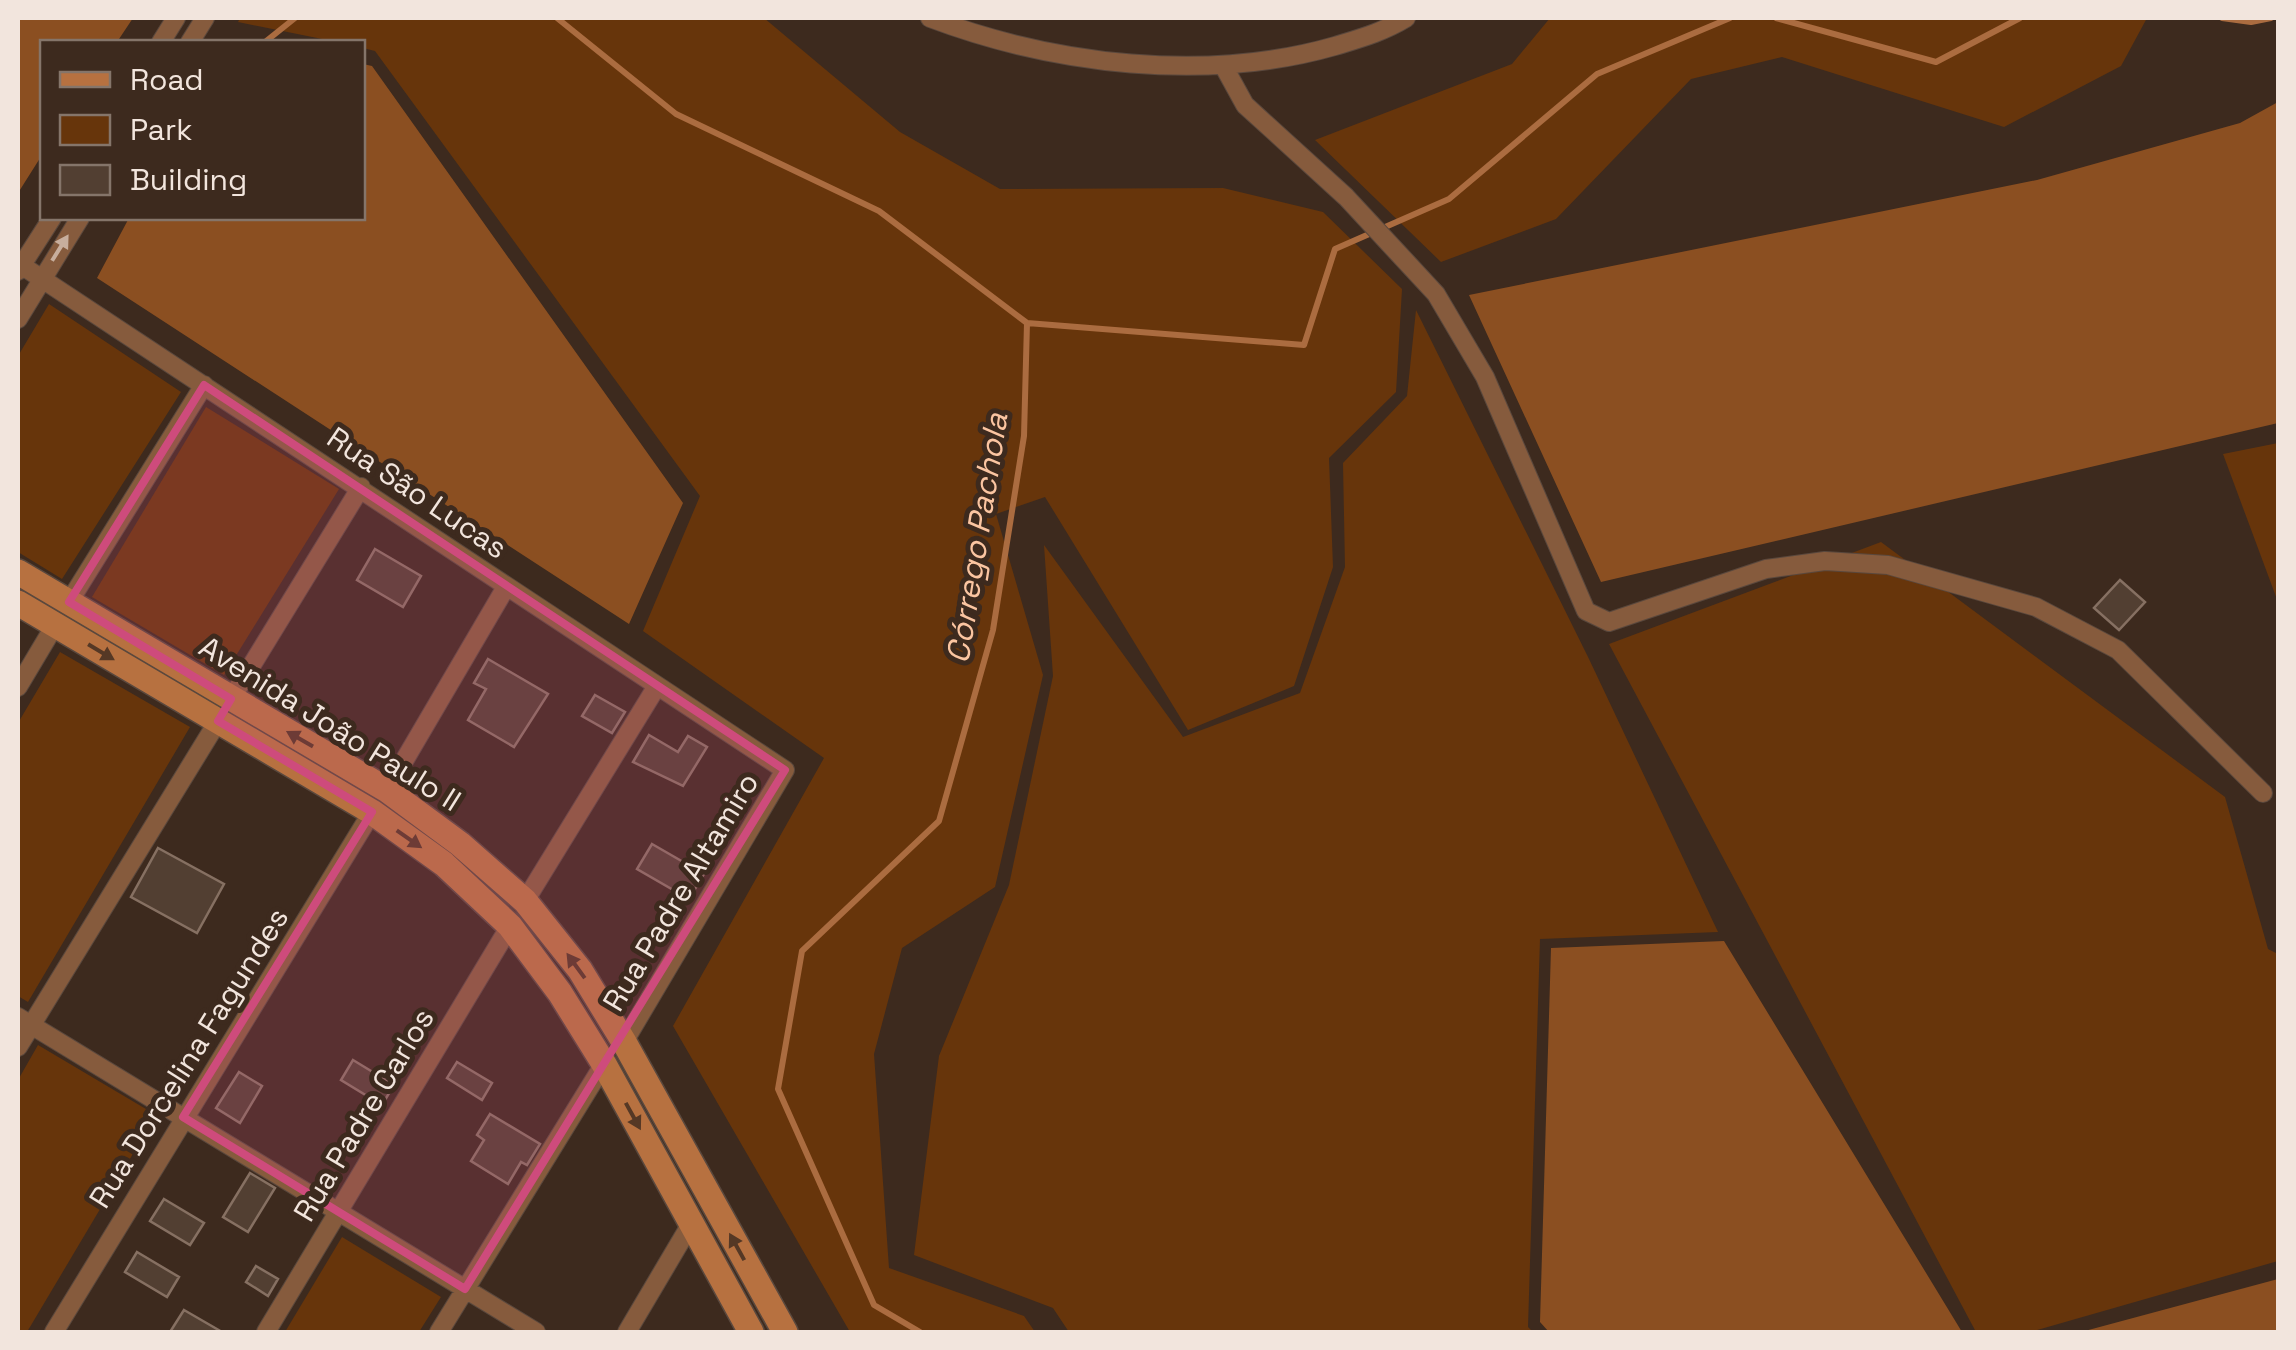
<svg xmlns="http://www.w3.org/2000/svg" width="2296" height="1350" font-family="'Space Grotesk',sans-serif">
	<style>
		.green { fill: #67350b }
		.forest { fill: #8b4f21 }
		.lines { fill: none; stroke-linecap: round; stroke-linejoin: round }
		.stream { stroke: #ab6c40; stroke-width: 6 }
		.building { fill: #523f32; stroke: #867062; stroke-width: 2.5 }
		.street-casing { stroke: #5a483d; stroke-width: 20 }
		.secondary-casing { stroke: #5a483d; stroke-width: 28 }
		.street { stroke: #865b3d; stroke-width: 18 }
		.secondary { stroke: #b77140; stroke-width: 25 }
		.oneway { fill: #c7ae9d }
		.oneway2 { fill: #553825 }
		.marked { fill: #ce4b7c; fill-opacity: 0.2; stroke: #ce4b7c; stroke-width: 8; stroke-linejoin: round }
		.labels { text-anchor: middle; stroke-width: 10; stroke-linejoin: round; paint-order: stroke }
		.street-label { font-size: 30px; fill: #f2e5dd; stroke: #3d2a1e }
		.water-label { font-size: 32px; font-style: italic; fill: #fbc5a1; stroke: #3d2a1e }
	</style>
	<rect width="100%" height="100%" fill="#3d2a1e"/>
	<path class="green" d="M240,18H764L900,132L1000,189L1223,188L1323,212L1402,289L1396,392L1329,458L1333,567L1294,686L1188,730L1045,497L996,514L1043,675L995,887L902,948L874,1054L889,1268L1024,1316L1035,1332H850L673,1026L824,758L643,631L700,496L375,51L363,48L362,42H337L238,22Z
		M1550,18H2147L2121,66L2004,127L1782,57L1691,79L1556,219L1441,262L1315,140L1512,64Z
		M49,304L181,392L62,579L18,552V356Z
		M1416,310L1589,659L1718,932L1540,939L1528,1327L1533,1332H1069L1053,1308L914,1255L939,1056L1009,885L1053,676L1044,545L1183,737L1300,693L1345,567L1343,463L1407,396Z
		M206,407L339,489L224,675L92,597Z
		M2278,443V602L2223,454Z
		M1881,542L2225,797L2268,949L2278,954V1261L2030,1332H1976L1609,644Z
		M60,652L190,727L28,1002L18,996V723Z
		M38,1045L156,1115L27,1332H18V1080Z
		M342,1237L441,1297L419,1332H285Z"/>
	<path class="forest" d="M18,18H133L117,42H42V155L18,193Z
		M363,64L372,66L683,503L629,624L97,278L129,218H362Z
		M2278,102V423L1601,582L1469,295L2037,180L2240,123Z
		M1724,941L1962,1332H1549L1540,1322L1551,948Z
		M2278,1279V1332H2081Z"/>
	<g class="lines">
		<path class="stream" d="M557,18L676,114L879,211L1027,323
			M1776,18L1936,62L2020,18
			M2222,18L2251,22L2271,18
			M265,42L295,18
			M1027,323L1304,345L1335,249L1449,199L1597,74L1730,18
			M920,1332L874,1305L778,1089L802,951L939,821L993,630L1024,436L1027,323"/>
	</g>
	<path class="building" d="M375,549L421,576L403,607L357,580Z
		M2120,580L2145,602L2119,630L2094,608Z
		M488,659L548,694L514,747L468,720L486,689L474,683Z
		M595,695L625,712L612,733L582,716Z
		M649,735L678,752L688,736L707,747L683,786L633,762Z
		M652,844L704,874L689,899L637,869Z
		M158,848L224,884L197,933L131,897Z
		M353,1060L394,1085L382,1105L341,1080Z
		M457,1062L492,1083L482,1100L447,1078Z
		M239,1072L262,1086L240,1123L216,1108Z
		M490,1114L540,1144L527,1165L521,1162L508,1184L471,1161L484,1140L477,1135Z
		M250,1173L275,1188L248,1232L223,1217Z
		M164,1199L204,1223L190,1245L150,1221Z
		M137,1252L179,1277L167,1297L125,1272Z
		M256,1266L278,1279L268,1296L246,1282Z
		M184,1310L222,1332H170Z"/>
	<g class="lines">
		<g class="street-casing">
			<path id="street" d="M930,18C1055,65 1206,83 1335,46C1361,38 1383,32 1406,18
				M161,42L176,18
				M190,42L205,18
				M1223,65L1245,105L1346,197L1436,294L1485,377L1586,611L1609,622L1766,569L1825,561L1888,565L2036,607L2118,650L2263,793
				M18,263L785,770L624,1042
				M18,271L52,218
				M18,319L80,218
				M69,602L204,385
				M18,687L55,625
				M231,699L361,487
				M387,790L506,587
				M525,901L657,686
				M18,1017L536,1332
				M18,1047L218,721
				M54,1332L372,812
				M266,1332L510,926
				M439,1332L604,1064
				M627,1332L692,1222"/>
		</g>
		<g class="secondary-casing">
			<path id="secondary" d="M18,572L387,790L460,844L525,901L580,970L624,1042L785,1332
				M18,603L372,812L444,864L510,926L560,993L604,1064L751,1332"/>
		</g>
		<use href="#street" class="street"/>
		<use href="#secondary" class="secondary"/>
	</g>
	<defs><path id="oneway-solid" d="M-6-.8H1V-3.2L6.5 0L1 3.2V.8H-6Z" transform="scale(2.5)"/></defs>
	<use class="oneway" href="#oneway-solid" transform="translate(60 248) rotate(-58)"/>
	<g class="oneway2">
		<use href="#oneway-solid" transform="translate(101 652) rotate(31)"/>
		<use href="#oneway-solid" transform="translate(300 739) rotate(-150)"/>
		<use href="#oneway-solid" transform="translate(409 839) rotate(35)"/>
		<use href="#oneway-solid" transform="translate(576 966) rotate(-126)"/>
		<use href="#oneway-solid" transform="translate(633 1116) rotate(61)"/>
		<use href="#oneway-solid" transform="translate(737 1247) rotate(-119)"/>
	</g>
	<path class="marked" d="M204,385L785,770L465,1289L183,1117L372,812L218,721L231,699L69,602Z"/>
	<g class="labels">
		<g class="street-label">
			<text transform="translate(417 493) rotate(34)" y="10">Rua São Lucas</text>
			<text transform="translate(330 724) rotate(32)" y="10">Avenida João Paulo II</text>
			<text transform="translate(681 892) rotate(-59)" y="10">Rua Padre Altamiro</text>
			<text transform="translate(189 1058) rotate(-58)" y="10">Rua Dorcelina Fagundes</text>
			<text transform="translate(364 1115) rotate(-59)" y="10">Rua Padre Carlos</text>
		</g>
		<g class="water-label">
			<text transform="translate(977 538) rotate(-81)" y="11">Córrego Pachola</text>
		</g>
	</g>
	<rect width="2296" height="1350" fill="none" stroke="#f2e5dd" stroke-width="40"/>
	<rect x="40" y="40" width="325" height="180" fill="#3d2a1e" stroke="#85756a" stroke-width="2.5"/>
	<rect x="60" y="72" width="50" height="15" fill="#b77140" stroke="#85756a" stroke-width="2.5"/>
	<text x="130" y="90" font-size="30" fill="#f2e5dd">Road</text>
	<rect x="60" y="115" width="50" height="30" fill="#67350b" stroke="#85756a" stroke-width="2.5"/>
	<text x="130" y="140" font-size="30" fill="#f2e5dd">Park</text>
	<rect x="60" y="165" width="50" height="30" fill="#523f32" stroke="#85756a" stroke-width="2.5"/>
	<text x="130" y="190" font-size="30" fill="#f2e5dd">Building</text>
</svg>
